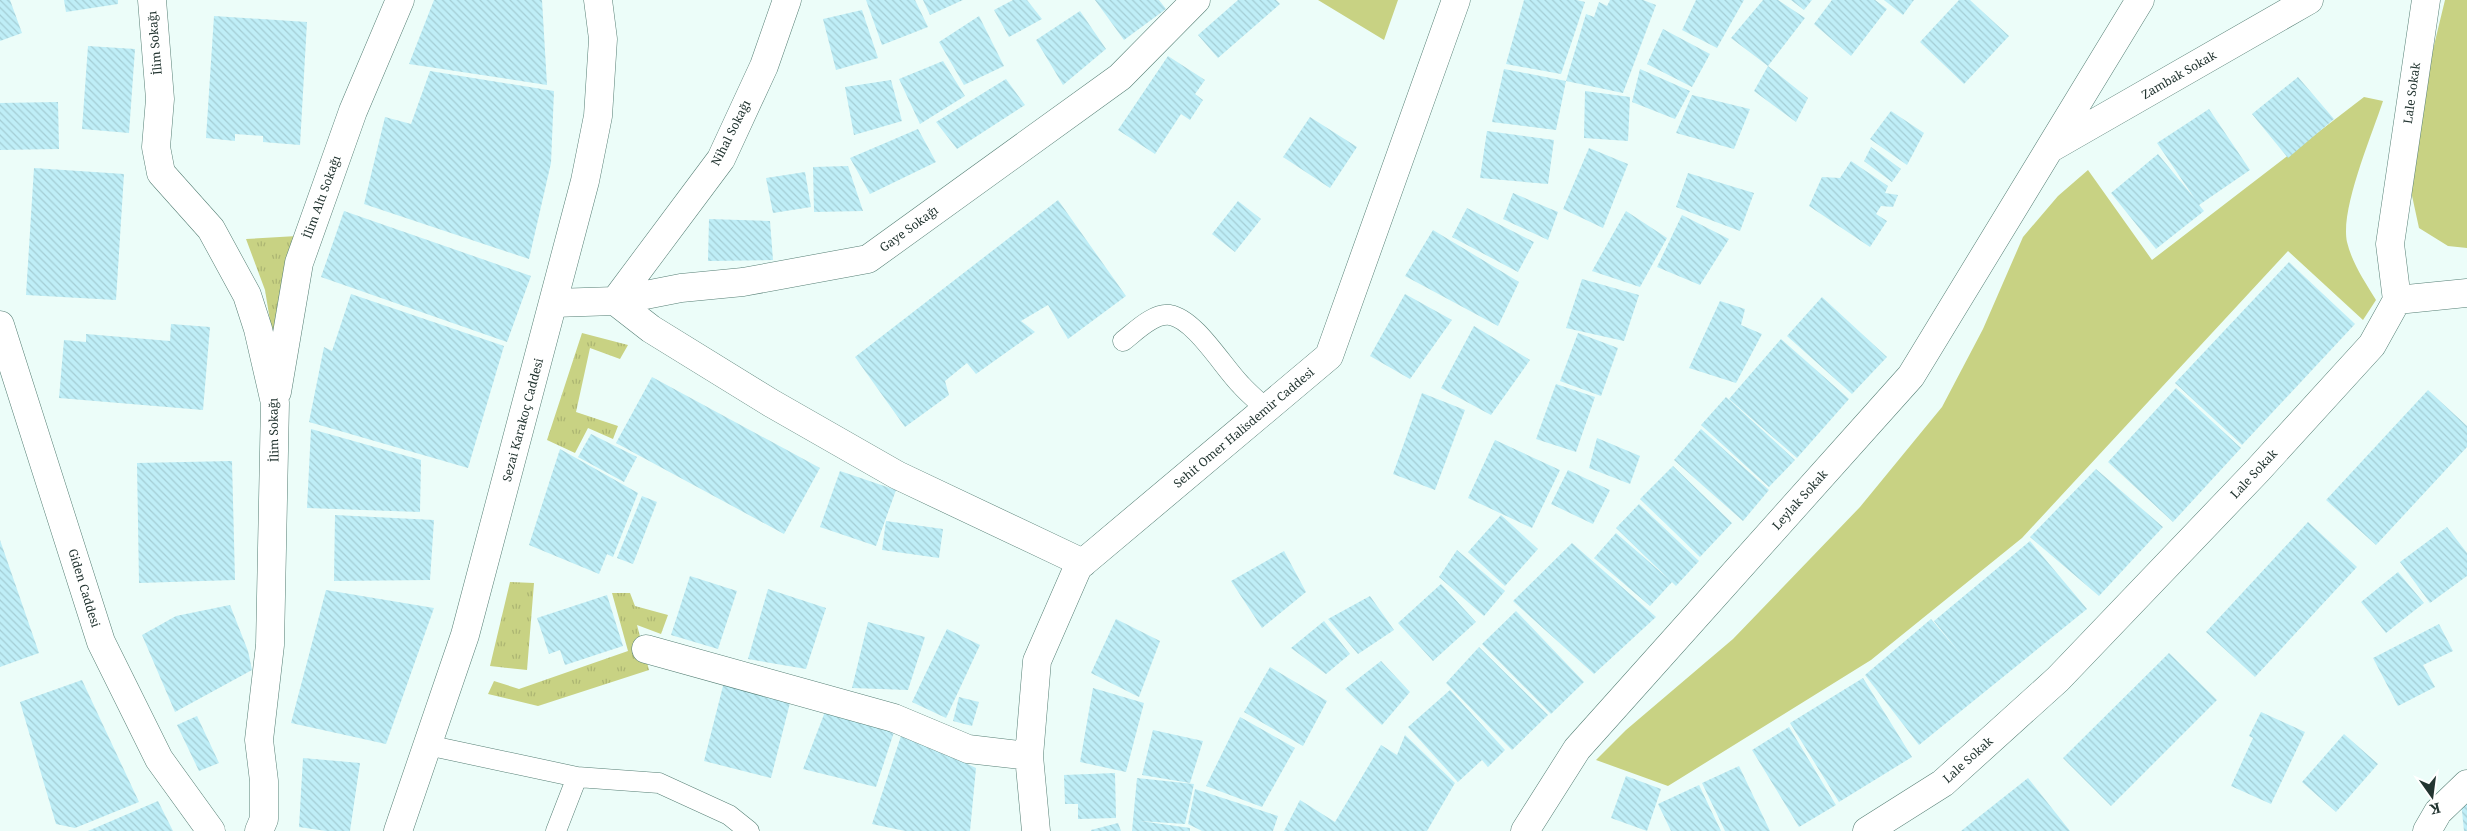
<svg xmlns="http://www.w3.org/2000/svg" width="2467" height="831" font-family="'Noto Serif',serif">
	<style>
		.grass { fill: url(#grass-tufts) }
		.park { fill: #c8d283 }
		.building { fill: url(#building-back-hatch) }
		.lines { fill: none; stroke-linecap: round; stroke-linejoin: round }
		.lane-casing { stroke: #567f75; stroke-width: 21 }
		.street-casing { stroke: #567f75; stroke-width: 29 }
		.secondary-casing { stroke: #567f75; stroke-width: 29 }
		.lane { stroke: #fff; stroke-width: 20 }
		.street { stroke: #fff; stroke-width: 28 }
		.secondary { stroke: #fff; stroke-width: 28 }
		.labels { text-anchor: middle; stroke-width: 4; stroke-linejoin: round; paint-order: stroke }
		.street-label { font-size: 12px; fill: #233531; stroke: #fff }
	</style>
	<defs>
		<pattern id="grass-tufts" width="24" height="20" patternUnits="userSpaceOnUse" patternTransform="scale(1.25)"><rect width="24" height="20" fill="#c8d283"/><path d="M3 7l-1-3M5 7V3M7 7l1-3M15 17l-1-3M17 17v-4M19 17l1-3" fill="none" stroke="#acb572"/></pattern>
		<pattern id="building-back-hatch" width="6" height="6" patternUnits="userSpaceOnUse" patternTransform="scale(1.25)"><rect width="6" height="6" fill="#bfeef7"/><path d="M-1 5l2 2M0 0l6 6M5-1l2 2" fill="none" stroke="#a4cdd4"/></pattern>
	</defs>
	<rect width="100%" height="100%" fill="#ecfdf9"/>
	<path class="grass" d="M297,236L275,351L265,290L246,239Z
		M582,333L628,345L620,359L590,348L576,412L618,426L613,439L588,428L575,453L547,440Z
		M510,582L534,583L527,670L490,666Z
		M612,593H630L635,606L668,615L661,634L637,625L649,670L538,706L488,694L494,681L519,689L628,651Z"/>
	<path class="park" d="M1318,0H1398L1384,40Z
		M2445,0H2467V248L2448,246L2419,228L2411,191L2429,66Z
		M2364,97L2383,101C2372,135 2340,209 2347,242C2352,263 2365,282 2376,300L2363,320L2288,251L2022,538L1871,660L1668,786L1596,760L1626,730L1733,639L1860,507L1942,407L1983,329L2023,237L2058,196L2088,170L2152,260Z"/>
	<path class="building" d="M0,0H10L22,33L0,41Z
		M64,0H118V4L66,12Z
		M434,0H542L547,85L409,64Z
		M866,0H915L928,27L882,45Z
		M923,0H963L930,15Z
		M1013,0H1027L1042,19L1009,37L994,10Z
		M1095,0H1159L1166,9L1124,40Z
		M1238,0H1276L1280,4L1218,58L1198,35Z
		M1524,0H1577L1585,2L1561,74L1506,64Z
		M1610,0H1643L1656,5L1623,93L1566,81L1586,14L1594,17L1599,2L1607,6Z
		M1696,0H1744L1717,48L1682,30Z
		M1763,0H1778L1805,18L1768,66L1731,38Z
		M1791,0H1812L1804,10Z
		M1832,0H1875L1887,9L1851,56L1814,24Z
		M1884,0H1914L1903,15Z
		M1959,0H1970L2009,36L1964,84L1920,42Z
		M862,10L878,58L836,70L823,19Z
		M1080,11L1106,49L1063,85L1036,40Z
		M214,16L307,22L300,145L263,142V136L235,134V141L206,138Z
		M979,16L1004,66L964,85L939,42Z
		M1663,29L1710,54L1692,87L1647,64Z
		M88,46L135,49L129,133L82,129Z
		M1168,56L1205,80L1195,94L1203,100L1190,120L1181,114L1155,154L1118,130Z
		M943,61L965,96L920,124L899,79Z
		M1768,66L1808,98L1796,122L1754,91Z
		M1504,69L1566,81L1556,130L1492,122Z
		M1640,69L1690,91L1675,119L1632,102Z
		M430,71L554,91L551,163L529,259L364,204L385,117L411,124Z
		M2298,77L2334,119L2288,158L2252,114Z
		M1006,79L1025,105L957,149L936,122Z
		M891,80L902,121L854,135L845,87Z
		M1585,91L1630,97L1628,141L1584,138Z
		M1692,95L1750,109L1734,149L1676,133Z
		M58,102L59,149L0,150V103Z
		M2209,109L2250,170L2199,205L2204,211L2156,249L2111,193L2158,154L2195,199L2157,143Z
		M1891,111L1924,133L1907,165L1870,139Z
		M1310,117L1357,147L1330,188L1283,157Z
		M918,129L936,162L870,194L850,158Z
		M1487,131L1554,140L1548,184L1480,178Z
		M1871,147L1901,169L1892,182L1864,161Z
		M1589,148L1628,164L1603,228L1563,209Z
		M1851,161L1888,186L1885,193L1898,195L1893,207L1881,206L1876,214L1887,221L1870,247L1809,206L1822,177L1840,178Z
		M848,166L863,211L814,212L813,167Z
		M34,168L124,174L116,300L26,295Z
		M805,172L811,207L773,213L766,178Z
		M1688,173L1754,193L1740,231L1676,207Z
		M1513,193L1558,212L1548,240L1503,219Z
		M1058,200L1126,296L1068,339L1048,305L1021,321L1035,332L976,374L967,363L945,381L949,395L905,427L855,357Z
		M1238,201L1261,219L1235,252L1212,234Z
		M1467,208L1534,242L1518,272L1452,237Z
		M344,211L531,276L507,342L321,277Z
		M1626,211L1667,238L1640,287L1592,271Z
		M1682,215L1729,239L1700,285L1657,267Z
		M709,219L770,221L773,260L708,261Z
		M1433,230L1519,282L1498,326L1405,276Z
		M2289,262L2355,324L2242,445L2175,383Z
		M1582,279L1639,295L1624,341L1566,328Z
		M351,294L504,346L468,468L309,422L324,347L332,351Z
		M1405,294L1452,320L1410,379L1370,356Z
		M1822,297L1887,357L1852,394L1787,336Z
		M1720,301L1745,309L1741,325L1762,334L1736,383L1689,368Z
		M171,324L210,327L203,410L59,398L64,340L86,342V334L170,341Z
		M1474,326L1530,360L1491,415L1441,388Z
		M1578,333L1618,348L1601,396L1560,381Z
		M1781,339L1849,399L1797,458L1729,399Z
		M652,377L820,468L784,534L616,443Z
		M1556,384L1595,397L1576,452L1536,439Z
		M2176,388L2241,448L2173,522L2108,462Z
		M2428,390L2467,426V447L2376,545L2326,500Z
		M1422,393L1465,410L1435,490L1393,474Z
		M1726,397L1795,460L1769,487L1701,425Z
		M311,429L421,460L420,512L307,508Z
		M1701,429L1769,490L1743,521L1674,460Z
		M591,434L637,457L624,482L578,457Z
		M1597,438L1640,456L1630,484L1589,468Z
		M1495,440L1560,470L1532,528L1468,498Z
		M560,449L638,493L613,557L607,554L599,574L529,545Z
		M232,461L235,580L139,583L137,463Z
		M1673,466L1732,523L1700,557L1640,499Z
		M2096,469L2163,527L2099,596L2030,537Z
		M1568,470L1610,490L1593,524L1551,504Z
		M840,471L896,490L876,546L820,527Z
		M642,496L657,502L633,564L617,558Z
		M1639,504L1699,561L1676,586L1616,528Z
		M335,515L434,520L430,580L334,581Z
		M1501,515L1538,549L1505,586L1468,552Z
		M886,521L943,529L939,558L882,550Z
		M2308,522L2357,567L2255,677L2206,632Z
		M2447,527L2467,553V576L2430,603L2400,562Z
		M1616,533L1672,582L1650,606L1594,558Z
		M0,540L39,653L0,667Z
		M2030,541L2087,609L1919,745L1865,675L1931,619L1963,657L1934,621Z
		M1572,543L1656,617L1594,674L1513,601Z
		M1457,550L1505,591L1484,616L1439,577Z
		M1284,551L1306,592L1262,628L1231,581Z
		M2398,572L2424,603L2386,633L2361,602Z
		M690,576L737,591L718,649L671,635Z
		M1441,584L1476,622L1433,661L1398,623Z
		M768,589L826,608L806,669L748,659Z
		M326,590L434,608L386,744L291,723Z
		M607,595L623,646L565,665L560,650L549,654L537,618Z
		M1370,596L1394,630L1358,654L1328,619Z
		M230,605L248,651L252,670L175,712L142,635L176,616Z
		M1516,611L1584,682L1551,714L1482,644Z
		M1116,619L1160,641L1139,697L1091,673Z
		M1324,621L1350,654L1326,674L1291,648Z
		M868,622L925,637L908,690L852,688Z
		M2439,624L2453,651L2423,665L2435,687L2398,706L2373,658Z
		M947,629L980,645L946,718L912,702Z
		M1479,647L1548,715L1512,750L1446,683Z
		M2169,653L2217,700L2111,806L2063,758Z
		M1381,661L1410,692L1382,725L1345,689Z
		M1270,667L1327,701L1303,746L1244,712Z
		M1863,678L1912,757L1839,802L1790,723Z
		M82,680L139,802L75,828L56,824L20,702Z
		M724,682L791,699L771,778L704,761Z
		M1093,688L1144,703L1126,772L1080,762Z
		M1450,690L1505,750L1488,767L1482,760L1458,782L1408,727Z
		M959,697L979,702L972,726L953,721Z
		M828,704L896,726L876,787L803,769Z
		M2261,712L2305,732L2271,804L2231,786L2253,738L2249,736Z
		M197,716L219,763L199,771L177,725Z
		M1240,717L1295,748L1262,807L1206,786Z
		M1789,727L1836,805L1799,827L1752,750Z
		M1153,730L1203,741L1190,783L1142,775Z
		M902,733L976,768L970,831H905L872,824Z
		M2344,734L2378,764L2336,812L2302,782Z
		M1405,735L1455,783L1427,831H1284L1300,800L1335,822L1381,745L1397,755Z
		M303,758L360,763L350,831H326L299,827Z
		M1739,766L1770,831H1725L1702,783Z
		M1115,773L1116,818L1078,819V804H1065L1064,775Z
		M1626,776L1661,789L1647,831L1611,818Z
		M1137,778L1194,784L1185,824L1140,821L1190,828V831H1132Z
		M2028,778L2070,831H1961Z
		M1699,785L1721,831H1671L1658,804Z
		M1195,789L1278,816L1273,831H1202L1188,824Z
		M2467,800V831H2464L2461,801Z
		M158,801L173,831H88Z
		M1118,823L1121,831H1091V830Z"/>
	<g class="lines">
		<g class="lane-casing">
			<path id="lane" d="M1123,341C1135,332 1153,313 1170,315C1195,319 1223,367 1241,385C1249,394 1258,401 1266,409
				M427,745L577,777L659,783L729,815L749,831
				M556,831L577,777"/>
		</g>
		<g class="street-casing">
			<path id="street" d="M152,0L160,99L156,147L161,173L211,229L247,295L258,329L275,403L270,645L259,740L264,781V819L259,831
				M787,0L764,66L721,159L615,301L651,329L771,403L897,475L1083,563
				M2051,148L2309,0
				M2397,300L2467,293
				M554,303L615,301L681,288L743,282L868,259L1120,77L1196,0
				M277,392L299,263L353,111L400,0
				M646,649L894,718L968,749L1029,756
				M1036,831L1029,756L1037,661L1078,567L1329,356L1456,0
				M1525,831L1577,749L1911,376L2140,0
				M1867,831L1943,783L2058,679L2258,470L2372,345L2397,300L2390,244L2426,0
				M2427,831L2438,812L2467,784"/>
		</g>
		<g class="secondary-casing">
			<path id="secondary" d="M0,325L101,642L159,759L211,831
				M398,831L465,635L585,181L598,116L603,39L598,0"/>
		</g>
		<use href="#lane" class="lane"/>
		<use href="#street" class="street"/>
		<use href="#secondary" class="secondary"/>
	</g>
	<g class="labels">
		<g class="street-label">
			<text transform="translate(155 43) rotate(-95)" y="4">İlim Sokağı</text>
			<text transform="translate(2179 75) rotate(-30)" y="4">Zambak Sokak</text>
			<text transform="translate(2412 93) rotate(-82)" y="4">Lale Sokak</text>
			<text transform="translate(731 133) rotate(-63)" y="4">Nihal Sokağı</text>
			<text transform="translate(322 197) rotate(-70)" y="4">İlim Altı Sokağı</text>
			<text transform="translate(909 229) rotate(-36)" y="4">Gaye Sokağı</text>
			<text transform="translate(523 420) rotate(-75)" y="4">Sezai Karakoç Caddesi</text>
			<text transform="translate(1244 428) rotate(-40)" y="4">Sehit Omer Halisdemir Caddesi</text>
			<text transform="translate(274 430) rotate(-91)" y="4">İlim Sokağı</text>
			<text transform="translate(2254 474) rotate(-47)" y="4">Lale Sokak</text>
			<text transform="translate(1800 500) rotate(-48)" y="4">Leylak Sokak</text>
			<text transform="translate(84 588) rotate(73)" y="4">Giden Caddesi</text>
			<text transform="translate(1968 760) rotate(-42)" y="4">Lale Sokak</text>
		</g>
	</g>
	<g transform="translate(2432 796) rotate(166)" stroke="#ffffff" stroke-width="4" paint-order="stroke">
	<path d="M0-4L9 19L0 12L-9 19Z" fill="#233531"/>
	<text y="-8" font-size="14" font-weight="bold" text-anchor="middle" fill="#233531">K</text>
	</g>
</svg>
